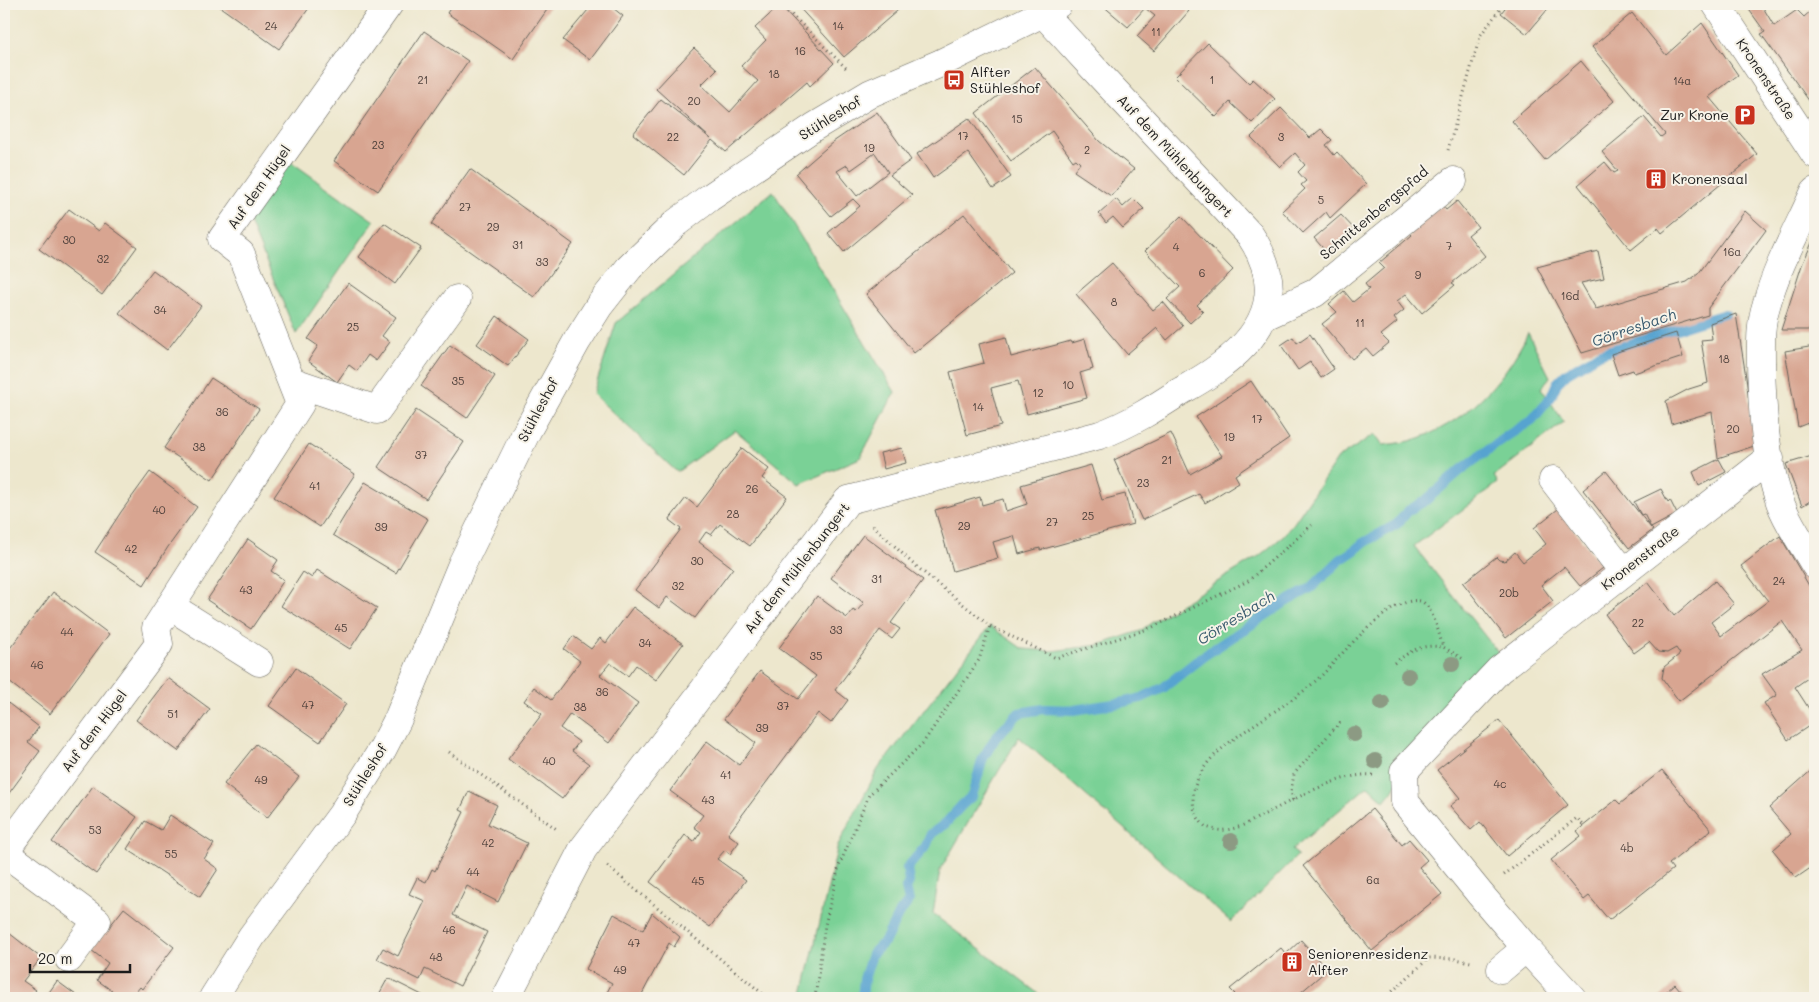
<svg xmlns="http://www.w3.org/2000/svg" width="1819" height="1002" font-family="Mali,sans-serif">
	<style>
		.green { fill: #7ad196; stroke: #4b7659 }
		.lines { fill: none; stroke-linecap: round; stroke-linejoin: round }
		.stream { stroke: #57a3d0; stroke-width: 10 }
		.building { fill: #d8a591; fill-rule: evenodd }
		.minor-casing { stroke: #65635a; stroke-width: 29 }
		.path { stroke: #65635a; stroke-width: 3; stroke-dasharray: 1 4; stroke-linecap: butt }
		.minor { stroke: #fff; stroke-width: 28 }
		.tree { fill: #8c9a83 }
		.labels { text-anchor: middle; stroke-width: 4; stroke-linejoin: round; paint-order: stroke }
		.number-label { font-size: 11px; fill: #4b3e39 }
		.poi-label { font-size: 14px; fill: #1c1c1c; stroke: #f7f3e8; text-anchor: start }
		.street-label { font-size: 14px; fill: #1c1c1c; stroke: #f7f3e8 }
		.water-label { font-size: 15px; font-style: italic; fill: #37596d; stroke: #f7f3e8 }
	</style>
	<rect width="100%" height="100%" fill="#f7f3e8"/>
	<filter id="ink" filterUnits="userSpaceOnUse"><feTurbulence type="fractalNoise" baseFrequency=".02" numOctaves="2"/><feDisplacementMap in="SourceGraphic" scale="10" xChannelSelector="R" yChannelSelector="G"/><feConvolveMatrix kernelMatrix="1 2 1 2 8 2 1 2 1" color-interpolation-filters="sRGB"/></filter>
	<filter id="wash" filterUnits="userSpaceOnUse"><feTurbulence type="fractalNoise" baseFrequency=".0096" numOctaves="4" result="noise"/><feDisplacementMap in="SourceGraphic" scale="20" xChannelSelector="R" yChannelSelector="G"/><feGaussianBlur stdDeviation="1.12" result="paint"/><feColorMatrix in="noise" values="0 0 0 0 0 0 0 0 0 0 0 0 0 0 0 0 0 1.4 0 .05"/><feComposite in="paint" operator="in"/></filter>
	<g filter="url(#wash)">
		<rect width="100%" height="100%" fill="#ede7cd"/>
		<path class="green" d="M290,161L374,221L296,334L249,220Z
			M773,191L895,392L860,458L799,484L735,430L677,472L593,394L616,323Z
			M1528,333L1550,377L1541,388L1564,422L1494,476L1498,483L1414,546L1500,655L1384,801L1368,786L1292,850L1298,855L1231,922L1019,737L940,870L933,914L1044,998H802L838,845L878,769L990,626L1023,649L1052,651L1099,645L1140,631L1154,621L1259,556L1281,538L1294,523L1338,458L1375,434L1383,445C1392,444 1401,443 1410,441C1463,426 1505,381 1528,333Z"/>
		<g class="lines">
			<path class="stream" d="M862,998L864,979L872,954L885,941L898,915L909,901L906,888L909,882L907,868L926,846L931,834L945,824L962,805L972,796L983,758L996,737L1019,713L1043,709L1074,710L1120,703L1141,698L1163,688L1202,657L1284,603L1311,588L1340,560L1355,550L1363,543L1397,524L1409,510L1425,501L1461,470L1507,436L1532,420L1551,397L1557,383L1567,373L1601,353L1725,314"/>
		</g>
		<g id="blocks">
			<path class="building" d="M216,4H312L279,49Z
				M453,4H551L513,59L447,13Z
				M593,4H608L623,16L590,60L563,40Z
				M796,4H905L844,57Z
				M1101,4H1181L1189,11L1154,51L1137,36L1155,16L1145,8L1128,27Z
				M1508,4H1552L1527,34L1501,13Z
				M1745,4H1761L1774,26L1797,10L1804,17L1814,8L1815,9V109L1761,34L1765,32Z
				M780,5L834,63L810,86L807,82L726,152L712,140L684,175L633,134L661,99L711,139L656,89L694,48L717,69L701,85L730,112L758,81L741,66L766,40L755,28Z
				M1632,13L1666,55L1702,23L1738,75L1709,97L1757,154L1662,233L1658,228L1631,250L1578,185L1605,162L1614,173L1618,171L1602,152L1644,117L1661,137L1665,134L1592,47Z
				M424,31L468,61L378,191L334,161Z
				M1208,43L1249,83L1253,79L1275,99L1252,123L1230,102L1216,117L1175,77Z
				M1581,61L1614,101L1545,160L1512,121Z
				M1035,67L1099,141L1134,169L1111,196L1074,171L1080,163L1076,159L1073,161L1052,131L1011,161L976,113Z
				M1281,108L1310,138L1321,129L1332,140L1326,145L1334,155L1337,152L1366,184L1330,218L1326,212L1303,233L1282,211L1305,189L1301,185L1306,181L1298,172L1305,165L1295,153L1280,167L1251,137Z
				M877,112L911,160L890,175L912,195L844,252L828,233L860,206L853,199L831,216L796,174L833,142ZM875,153L888,172L857,196L837,171L847,165L851,170Z
				M969,118L1011,177L993,189L968,153L933,178L917,154Z
				M470,169L573,244L534,297L431,224Z
				M1133,198L1144,209L1123,228L1113,217L1106,223L1099,214L1116,199L1123,207Z
				M1457,201L1478,227L1468,235L1485,256L1452,283L1455,285L1422,313L1406,294L1397,301L1404,310L1394,318L1397,322L1381,335L1389,343L1373,356L1366,348L1352,359L1322,324L1337,312L1329,304L1344,291L1353,302L1369,289L1365,284L1384,268L1379,263L1412,235L1409,232L1442,205L1446,210Z
				M69,209L99,231L105,223L137,247L102,295L39,249Z
				M1745,211L1766,230L1708,308V315L1582,353L1537,267L1598,251L1604,278L1581,283L1596,309L1687,282L1698,274Z
				M964,214L1012,273L914,353L866,294Z
				M1341,215L1356,231L1329,255L1314,238Z
				M1181,216L1233,270L1197,305L1203,311L1190,323L1167,299L1180,287L1145,251Z
				M384,223L421,248L395,284L359,257Z
				M1815,236V330H1781L1802,265Z
				M1112,263L1153,310L1163,302L1183,326L1167,340L1157,328L1127,354L1076,294Z
				M153,270L201,306L167,350L119,313Z
				M348,283L396,317L382,336L390,342L376,361L368,355L357,371L349,365L337,382L308,361L318,346L308,339Z
				M1736,314L1746,377L1754,446L1718,458L1712,412L1671,424L1666,401L1689,389L1708,383L1701,340L1712,339L1710,323Z
				M497,316L529,339L508,366L477,344Z
				M1676,333L1683,357L1634,373L1633,370L1618,375L1611,354Z
				M1310,334L1334,369L1321,378L1310,362L1298,370L1281,345L1293,337L1297,343Z
				M1006,337L1011,357L1071,341L1072,343L1085,339L1093,369L1080,373L1087,398L1027,414L1018,381L991,388L1001,426L967,435L950,372L984,363L979,344Z
				M450,345L495,376L467,418L421,386Z
				M1815,346V426L1813,421L1798,427L1785,351Z
				M211,378L259,409L212,480L164,448Z
				M1251,381L1289,438L1235,475L1239,482L1205,503L1199,494L1142,520L1114,460L1171,433L1190,474L1222,456L1196,417Z
				M416,410L464,442L426,499L378,467Z
				M309,444L355,474L320,527L274,497Z
				M742,448L769,469L762,478L787,497L750,546L720,524L711,535L706,532L699,542L733,568L695,618L667,597L659,608L635,590L681,529L669,520L686,498L697,507Z
				M902,448L906,463L884,469L880,453Z
				M1812,456L1815,465V498L1802,506L1786,464Z
				M1719,459L1726,472L1699,486L1693,472Z
				M1091,465L1102,500L1125,494L1133,524L1040,550V548L1019,554L1014,536L993,542L998,558L953,571L935,510L980,497L982,505L1003,499L1006,511L1027,504L1021,485Z
				M1606,471L1651,528L1644,514L1641,515L1634,502L1661,489L1668,502L1670,500L1677,514L1651,528L1653,530L1629,548L1583,490Z
				M150,472L197,507L168,547L144,585L95,552L121,512Z
				M365,482L428,519L396,573L333,535Z
				M1558,509L1603,568L1580,586L1564,567L1541,585L1553,601L1506,638L1463,583L1496,557L1499,560L1505,561L1515,552L1523,562L1546,544L1534,528Z
				M863,535L923,580L891,623L900,629L892,639L880,630L835,690L848,700L831,723L818,713L728,834L739,842L730,854L725,850L717,859L746,880L710,927L650,882L685,835L694,842L701,832L694,827L703,815L670,791L707,741L739,765L756,743L724,719L760,671L798,699L816,676L779,648L817,596L847,618L853,610L856,612L864,603L831,578Z
				M1780,536L1815,596L1814,598L1815,601V673L1795,687L1815,718V722L1788,740L1764,703L1777,695L1762,674L1802,650L1782,621L1679,701L1662,678L1664,667L1680,654L1676,648L1667,653L1658,652L1649,642L1634,653L1605,614L1648,582L1674,616L1715,581L1734,604L1711,622L1721,636L1768,601L1741,566Z
				M248,539L278,560L271,571L284,580L251,629L207,600Z
				M317,570L377,608L350,649L281,606L303,572L312,578Z
				M53,592L109,634L50,714L4,678V656Z
				M633,607L683,644L656,680L636,665L628,676L610,663L600,675L638,703L609,743L570,714L560,728L579,742L572,751L589,764L562,799L508,759L542,714L524,701L534,687L551,700L580,661L564,649L573,636L591,649L600,638L606,643Z
				M296,668L346,704L320,742L269,706Z
				M168,678L210,709L178,751L136,720Z
				M4,700L39,727L28,742L40,751L4,800Z
				M1499,720L1568,805L1507,856L1480,822L1471,830L1450,806L1460,798L1437,770Z
				M256,744L299,777L267,818L224,784Z
				M1815,767V865L1796,878L1773,850L1791,834L1769,808Z
				M1662,770L1711,830L1669,864L1673,869L1609,920L1589,896L1584,900L1551,860L1581,836L1577,831L1616,800L1620,804Z
				M93,786L137,817L96,874L52,842Z
				M469,791L497,805L488,824L527,843L498,902L467,886L453,915L487,932L460,986L425,969L420,980L377,959L383,948L398,956L425,901L409,894L417,878L426,882L432,869L435,871L464,812L460,810Z
				M1372,809L1402,845L1409,839L1427,860L1419,867L1442,894L1372,951L1303,866Z
				M170,815L214,844L204,859L218,869L200,897L127,849L145,821L161,830Z
				M124,908L174,947L142,989L140,987L131,998H122L97,980L108,963L91,950Z
				M652,913L680,937L674,947L669,943L640,998H604L612,983L586,969L614,914L643,930Z
				M4,929L41,958L23,981L36,990L30,998H4Z
				M1301,940L1327,970L1300,993L1304,998H1229L1235,994L1230,989L1281,948L1286,954Z
				M388,978L428,998H377Z
				M57,981L80,998H45Z
				M1675,984L1687,998H1659Z"/>
		</g>
	</g>
	<g filter="url(#ink)">
		<use href="#blocks" fill-opacity="0" stroke="#65635a" stroke-width="1"/>
		<g class="lines">
			<g class="minor-casing">
				<path id="minor" d="M1716,4L1815,154
					M1815,191C1798,229 1777,266 1766,306C1760,325 1761,344 1761,363C1762,407 1765,460 1780,502C1788,524 1803,544 1815,565
					M1265,316L1315,293L1453,181
					M291,381L377,410L457,299
					M1553,480L1623,571
					M170,606L259,662
					M4,852L159,644L156,628L300,404L241,254L222,239L389,4
					M4,852L97,921L69,959
					M1526,948L1480,894L1405,802L1404,771L1499,670L1770,458
					M1501,969L1526,948L1572,998
					M213,998L252,936L342,814L382,750L398,719L462,564L527,431L577,341L599,306L629,268L676,223L709,198L814,127L871,93L941,63L1043,13L1058,4
					M506,998L583,849L848,500L1100,435C1130,424 1155,408 1181,391C1195,383 1210,375 1223,364C1270,328 1284,286 1250,235L1097,72L1043,13"/>
			</g>
			<path class="path" d="M781,4L848,70
				M1448,150L1480,36L1504,4
				M873,525L912,563L990,626L1056,658L1151,628L1248,581L1312,525
				M1394,663C1412,650 1420,644 1443,647
				M449,752L558,830
				M1373,775C1340,772 1292,801 1261,816C1250,822 1238,829 1225,830C1218,831 1212,829 1206,827C1182,806 1195,773 1216,754C1249,723 1293,705 1325,672C1343,653 1392,595 1420,601C1433,605 1439,635 1443,647L1465,660
				M1293,800L1291,791L1294,774L1340,722
				M607,866L768,998
				M1504,875L1577,818L1584,826
				M815,998L825,925L839,866L869,795L923,743L979,660L990,626
				M1385,998L1429,958L1455,959L1471,962"/>
			<use href="#minor" class="minor"/>
		</g>
		<g class="tree">
			<circle cx="1452" cy="664" r="8"/>
			<circle cx="1408" cy="676" r="8"/>
			<circle cx="1382" cy="703" r="8"/>
			<circle cx="1354" cy="734" r="8"/>
			<circle cx="1375" cy="761" r="8"/>
			<circle cx="1231" cy="841" r="8"/>
		</g>
	</g>
	<defs>
		<g id="bus-square" transform="scale(1.125)"><rect x="-9" y="-9" width="18" height="18" rx="4" fill="#c8321e" stroke="#f7f3e8"/><path d="M-5-6H5V4H4V6H2V4H-2V6H-4V4H-5ZM-3.5-4V0h7V-4ZM-3.5 1.2v1.5H-2V1.2ZM2 1.2v1.5H3.5V1.2Z" fill="#fff"/></g>
		<g id="parking-square" transform="scale(1.125)"><rect x="-9" y="-9" width="18" height="18" rx="4" fill="#c8321e" stroke="#f7f3e8"/><path d="M-3.5-5.5H1a3.5 3.5 0 0 1 0 7H-1V5.5H-3.5ZM-1-3.4V-.6H.8a1.4 1.4 0 0 0 0-2.8Z" fill="#fff"/></g>
		<g id="building-square" transform="scale(1.125)"><rect x="-9" y="-9" width="18" height="18" rx="4" fill="#c8321e" stroke="#f7f3e8"/><path d="M-4-6H4V6H1V3H-1V6H-4ZM-2.5-4.3h1.7v1.8h-1.7ZM.8-4.3h1.7v1.8H.8ZM-2.5-1h1.7V.8h-1.7ZM.8-1h1.7V.8H.8Z" fill="#fff"/></g>
	</defs>
	<g fill-rule="evenodd">
		<use href="#bus-square" x="954" y="80"/>
		<use href="#parking-square" x="1745" y="115"/>
		<use href="#building-square" x="1656" y="179"/>
		<use href="#building-square" x="1292" y="962"/>
	</g>
	<g class="labels">
		<g class="number-label">
			<text x="271" y="30">24</text>
			<text x="838" y="30">14</text>
			<text x="1156" y="36">11</text>
			<text x="800" y="55">16</text>
			<text x="774" y="78">18</text>
			<text x="423" y="84">21</text>
			<text x="1212" y="84">1</text>
			<text x="1682" y="85">14a</text>
			<text x="694" y="105">20</text>
			<text x="1017" y="123">15</text>
			<text x="963" y="140">17</text>
			<text x="673" y="141">22</text>
			<text x="1281" y="141">3</text>
			<text x="378" y="149">23</text>
			<text x="869" y="152">19</text>
			<text x="1087" y="154">2</text>
			<text x="1321" y="204">5</text>
			<text x="465" y="211">27</text>
			<text x="493" y="231">29</text>
			<text x="69" y="244">30</text>
			<text x="518" y="249">31</text>
			<text x="1449" y="250">7</text>
			<text x="1176" y="251">4</text>
			<text x="1732" y="256">16a</text>
			<text x="103" y="263">32</text>
			<text x="542" y="266">33</text>
			<text x="1202" y="277">6</text>
			<text x="1418" y="279">9</text>
			<text x="1570" y="300">16d</text>
			<text x="1114" y="306">8</text>
			<text x="160" y="314">34</text>
			<text x="1360" y="327">11</text>
			<text x="353" y="331">25</text>
			<text x="1724" y="363">18</text>
			<text x="458" y="385">35</text>
			<text x="1068" y="389">10</text>
			<text x="1038" y="397">12</text>
			<text x="978" y="411">14</text>
			<text x="222" y="416">36</text>
			<text x="1257" y="423">17</text>
			<text x="1733" y="433">20</text>
			<text x="1229" y="441">19</text>
			<text x="199" y="451">38</text>
			<text x="421" y="459">37</text>
			<text x="1167" y="464">21</text>
			<text x="1143" y="487">23</text>
			<text x="315" y="490">41</text>
			<text x="752" y="493">26</text>
			<text x="159" y="514">40</text>
			<text x="733" y="518">28</text>
			<text x="1088" y="520">25</text>
			<text x="1052" y="526">27</text>
			<text x="964" y="530">29</text>
			<text x="381" y="531">39</text>
			<text x="131" y="553">42</text>
			<text x="697" y="565">30</text>
			<text x="877" y="583">31</text>
			<text x="1779" y="585">24</text>
			<text x="678" y="590">32</text>
			<text x="246" y="594">43</text>
			<text x="1509" y="597">20b</text>
			<text x="1638" y="627">22</text>
			<text x="341" y="632">45</text>
			<text x="836" y="634">33</text>
			<text x="67" y="636">44</text>
			<text x="645" y="647">34</text>
			<text x="816" y="660">35</text>
			<text x="37" y="669">46</text>
			<text x="602" y="696">36</text>
			<text x="308" y="709">47</text>
			<text x="783" y="710">37</text>
			<text x="580" y="711">38</text>
			<text x="173" y="718">51</text>
			<text x="762" y="732">39</text>
			<text x="549" y="765">40</text>
			<text x="726" y="779">41</text>
			<text x="261" y="784">49</text>
			<text x="1500" y="788">4c</text>
			<text x="708" y="804">43</text>
			<text x="95" y="834">53</text>
			<text x="488" y="847">42</text>
			<text x="1627" y="852">4b</text>
			<text x="171" y="858">55</text>
			<text x="473" y="876">44</text>
			<text x="1373" y="884">6a</text>
			<text x="698" y="885">45</text>
			<text x="449" y="934">46</text>
			<text x="634" y="947">47</text>
			<text x="436" y="961">48</text>
			<text x="620" y="974">49</text>
		</g>
		<g class="poi-label">
			<text x="970" y="77">Alfter<tspan x="970" dy="16">Stühleshof</tspan></text>
			<text x="1729" y="120" text-anchor="end">Zur Krone</text>
			<text x="1672" y="184">Kronensaal</text>
			<text x="1308" y="959">Seniorenresidenz<tspan x="1308" dy="16">Alfter</tspan></text>
		</g>
		<g class="street-label">
			<text transform="translate(1766 79) rotate(56)" y="5">Kronenstraße</text>
			<text transform="translate(830 118) rotate(-32)" y="5">Stühleshof</text>
			<text transform="translate(1175 156) rotate(47)" y="5">Auf dem Mühlenbungert</text>
			<text transform="translate(259 187) rotate(-55)" y="5">Auf dem Hügel</text>
			<text transform="translate(1374 213) rotate(-40)" y="5">Schnittenbergspfad</text>
			<text transform="translate(538 410) rotate(-62)" y="5">Stühleshof</text>
			<text transform="translate(1640 558) rotate(-38)" y="5">Kronenstraße</text>
			<text transform="translate(797 568) rotate(-52)" y="5">Auf dem Mühlenbungert</text>
			<text transform="translate(94 731) rotate(-53)" y="5">Auf dem Hügel</text>
			<text transform="translate(365 775) rotate(-58)" y="5">Stühleshof</text>
		</g>
		<g class="water-label">
			<text transform="translate(1634 328) rotate(-19)" y="5">Görresbach</text>
			<text transform="translate(1236 618) rotate(-32)" y="5">Görresbach</text>
		</g>
	</g>
	<rect width="1819" height="1002" fill="none" stroke="#f7f3e8" stroke-width="20"/>
	<path d="M30 964v8h100v-8" fill="none" stroke="#1c1c1c" stroke-width="2.5"/>
	<text x="38" y="964" font-size="15" fill="#1c1c1c" stroke="#f7f3e8" stroke-width="4" paint-order="stroke">20 m</text>
</svg>
